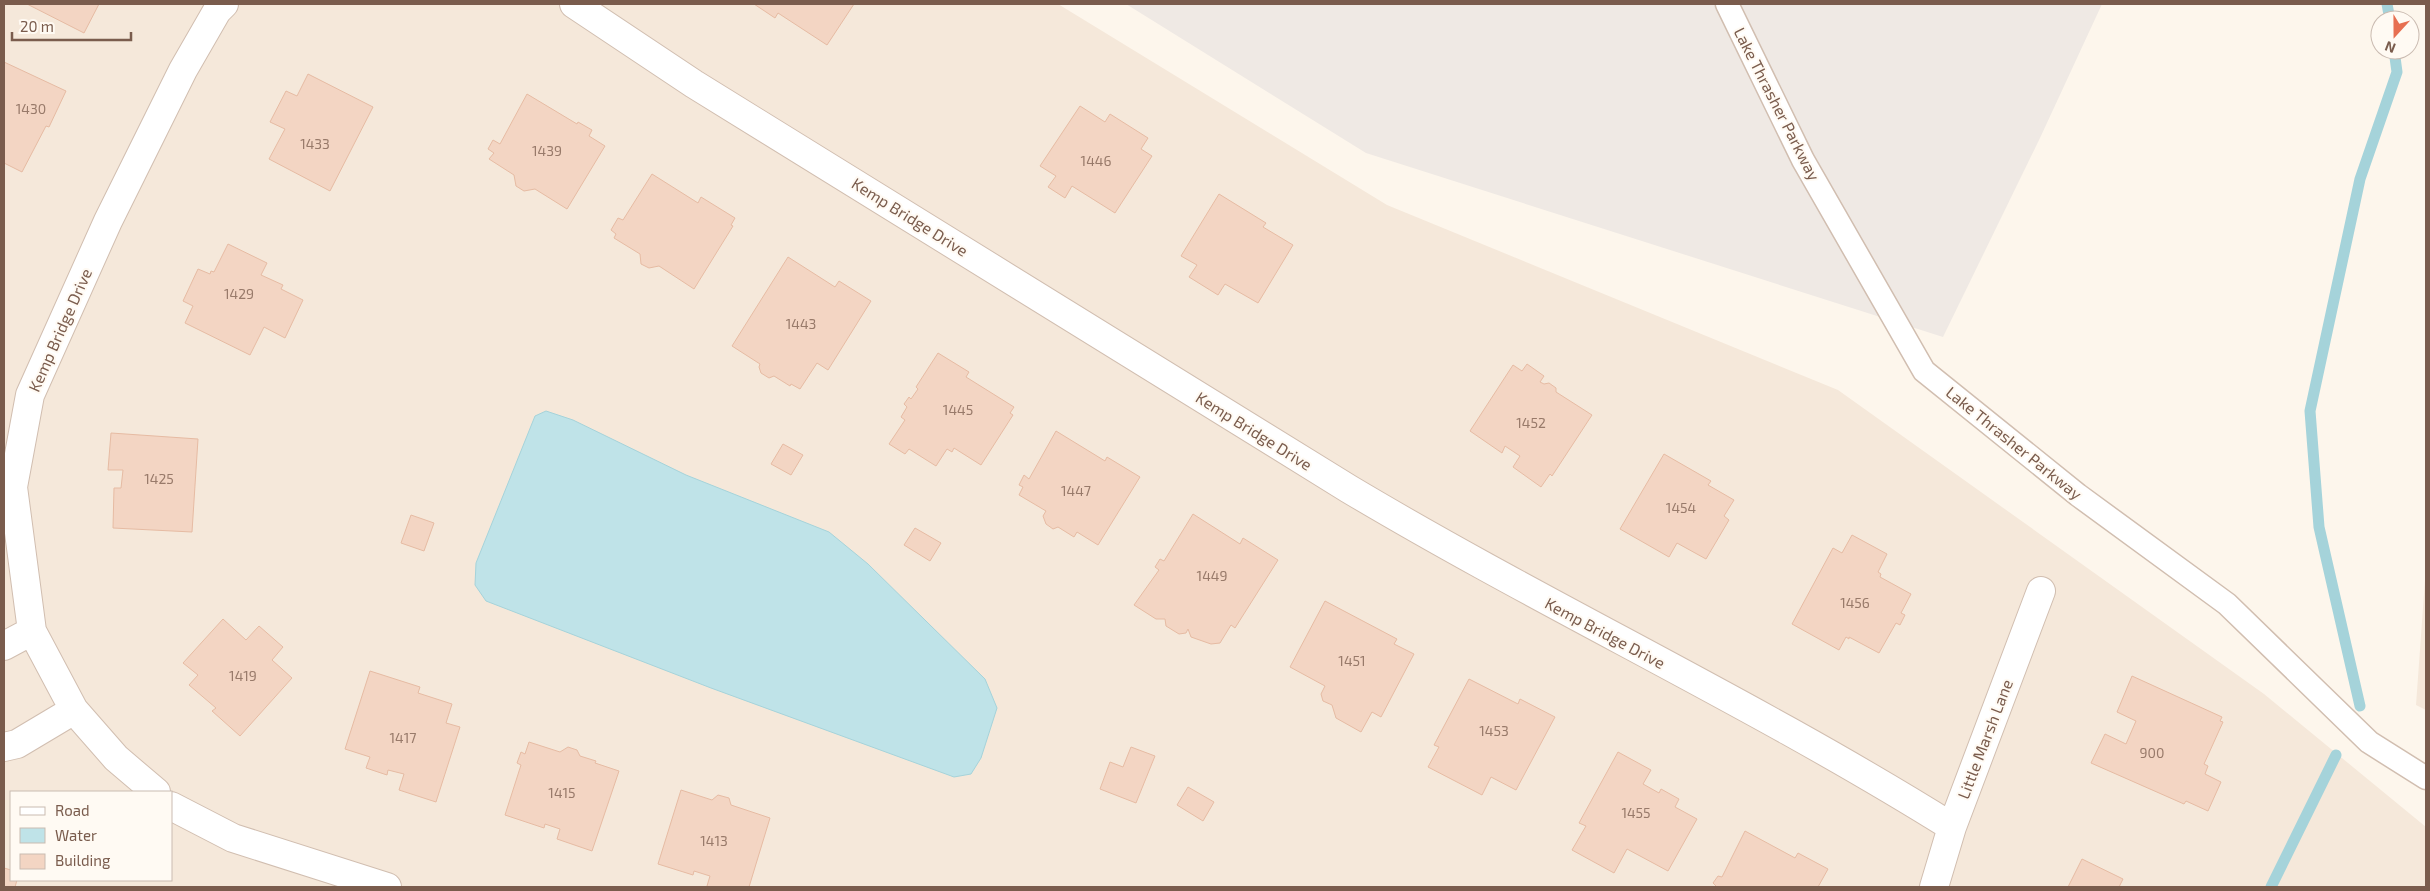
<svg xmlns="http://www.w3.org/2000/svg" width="2430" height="891" font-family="'Exo 2',sans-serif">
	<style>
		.residential { fill: #f5e8da; fill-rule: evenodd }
		.industrial { fill: #efe9e4 }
		.water { fill: #bfe3e8; stroke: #a5d3da }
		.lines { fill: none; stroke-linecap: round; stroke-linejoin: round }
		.stream { stroke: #a5d3da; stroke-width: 11 }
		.building { fill: #f3d5c3; stroke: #e6bba3 }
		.service-casing { stroke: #d1beb0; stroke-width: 25 }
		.minor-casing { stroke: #d1beb0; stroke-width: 30 }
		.service { stroke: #fff; stroke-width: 22 }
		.minor { stroke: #fff; stroke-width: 28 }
		.labels { text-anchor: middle; stroke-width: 4; stroke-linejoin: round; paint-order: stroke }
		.number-label { font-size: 14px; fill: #987a6a }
		.street-label { font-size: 16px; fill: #7a5c4d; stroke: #fffaf3 }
	</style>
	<rect width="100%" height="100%" fill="#fdf6ec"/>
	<path class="residential" d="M4,4H1058L1387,205L1838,390L2264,694L2426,827V887H4ZM11,792H171V880H11Z
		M2426,566V710L2416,705Z"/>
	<path class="industrial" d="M1126,4H2102L2040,138L1943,337L1366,153Z"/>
	<path class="water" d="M546,411L573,420L686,475L829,532L868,564L985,679L997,708L981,758L971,774L954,777L711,688L486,601L475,585L476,563L535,416Z"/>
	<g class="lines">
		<path class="stream" d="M2387,4L2390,20
			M2360,706L2319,527L2310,411L2360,179L2397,72L2394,50
			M2271,887L2336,755"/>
	</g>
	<path class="building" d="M27,4H99L84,33Z
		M754,4H854L827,45L778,13L775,18Z
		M4,62L66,91L49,127L46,126L22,172L4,163Z
		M308,74L373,107L330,191L269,159L285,129L270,122L286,91L297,96Z
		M527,94L577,124L578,122L592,130L589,136L605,146L567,209L535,189L524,191L516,186L514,175L489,159L494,153L488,149L493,140L500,144Z
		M1080,106L1105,122L1110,114L1148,138L1141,149L1152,156L1115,213L1072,186L1065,198L1048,187L1056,176L1040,166Z
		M652,174L698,203L701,197L735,218L731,225L733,226L694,289L659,266L649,268L641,264L640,254L614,238L616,234L611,230L618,218L623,220Z
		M1219,194L1266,223L1263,227L1293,245L1258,303L1225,284L1218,295L1189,277L1197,265L1181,256Z
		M228,244L267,263L261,275L283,285L281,289L303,300L285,338L264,327L250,355L185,323L193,306L183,301L198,269L210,274L211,271L214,272Z
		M788,257L835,287L839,281L871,301L828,370L817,363L800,389L791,384L790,386L774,376L769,378L761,373L759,367L760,364L732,346Z
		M938,353L969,372L966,377L1014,407L1010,413L1013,415L981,465L954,448L952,452L947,449L936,466L909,449L905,454L889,444L905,420L901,417L907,407L904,404L909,397L911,399L918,389L916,387Z
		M1527,364L1544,376L1540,382L1544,384L1549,383L1556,388V392L1592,415L1552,476L1550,474L1541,487L1513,467L1520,456L1505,446L1502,453L1470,431L1513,365L1522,371Z
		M1056,431L1105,461L1107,457L1140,477L1098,545L1077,532L1074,537L1058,527L1053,529L1046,524L1043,516L1046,511L1019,495L1023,487L1019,485L1024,475L1029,479Z
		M111,433L198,439L192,532L113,528L114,488H121L123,470H108Z
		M783,444L803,455L791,475L771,464Z
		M1664,454L1711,481L1708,485L1734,500L1724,516L1729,520L1706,559L1677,543L1669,557L1620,529Z
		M1193,514L1240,544L1243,538L1278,560L1235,628L1231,625L1220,643L1211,644L1191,637L1188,629L1186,633L1179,634L1166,626L1165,619H1156L1134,605L1159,570L1155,567L1160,559L1164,561Z
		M411,515L434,523L424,551L401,543Z
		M915,528L941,543L930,561L904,545Z
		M1852,535L1887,554L1878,572L1881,574L1880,577L1911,594L1901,613L1905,615L1900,625L1896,623L1879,653L1849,637V639L1846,637L1839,650L1792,624L1833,548L1842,553Z
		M1325,601L1397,639L1394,644L1414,654L1381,717L1372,712L1361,732L1336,718L1332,705L1323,701L1321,694L1325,686L1290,667Z
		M223,619L246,640L259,626L283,647L272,660L292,678L240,736L212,711L216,708L189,685L198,675L183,663Z
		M370,671L420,687L418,693L452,704L446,723L460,727L436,802L399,790L404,774L388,770L387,775L366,768L370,757L345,749Z
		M2132,676L2222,717L2220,721L2223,722L2204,764L2208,766L2205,774L2221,782L2208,811L2186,801L2184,804L2091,763L2105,734L2126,744L2136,721L2117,712Z
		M1469,679L1518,704L1520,699L1555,717L1516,790L1491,777L1482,795L1428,767L1439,747L1434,745Z
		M529,742L560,752L568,747L577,750L580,756L596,761L595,763L619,771L592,851L557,839L560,829L545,824L544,828L505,815L521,765L517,763L521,752L525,754Z
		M1131,747L1155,756L1136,803L1100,789L1110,762L1123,767Z
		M1618,752L1651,770L1643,784L1659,793L1661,789L1679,799L1675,807L1697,819L1668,871L1627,849L1614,873L1572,850L1586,826L1579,823Z
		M1188,787L1214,802L1203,821L1177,805Z
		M681,790L712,800L718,795L729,798L731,805L770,818L749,887H710L707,886L710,876L694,871L693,875L658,864Z
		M1745,831L1795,858L1798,853L1828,869L1818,887H1717L1713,883L1718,876L1722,877Z
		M2082,859L2123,879L2119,887H2068Z
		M4,868L11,870V880H17L15,887H4Z"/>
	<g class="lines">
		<g class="service-casing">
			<path id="service" d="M1727,4L1803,160L1924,371L2078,495L2227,604L2369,742L2426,778"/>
		</g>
		<g class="minor-casing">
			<path id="minor" d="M574,4L694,84L1349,489C1547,607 1757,705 1952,827
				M4,646L32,631
				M4,747L17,744L74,710
				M156,792L116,758L74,710L32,631L13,487L30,395L108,221L183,70L217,11L224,4
				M171,806L233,838L387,887
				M1934,887L1952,827L2041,591"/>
		</g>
		<use href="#service" class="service"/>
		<use href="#minor" class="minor"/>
	</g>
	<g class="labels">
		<g class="number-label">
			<text x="31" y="114">1430</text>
			<text x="315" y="149">1433</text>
			<text x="547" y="156">1439</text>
			<text x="1096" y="166">1446</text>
			<text x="239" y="299">1429</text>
			<text x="801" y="329">1443</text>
			<text x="958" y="415">1445</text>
			<text x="1531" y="428">1452</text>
			<text x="159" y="484">1425</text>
			<text x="1076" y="496">1447</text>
			<text x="1681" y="513">1454</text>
			<text x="1212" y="581">1449</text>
			<text x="1855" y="608">1456</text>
			<text x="1352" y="666">1451</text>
			<text x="243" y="681">1419</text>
			<text x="1494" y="736">1453</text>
			<text x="403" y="743">1417</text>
			<text x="2152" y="758">900</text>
			<text x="562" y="798">1415</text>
			<text x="1636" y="818">1455</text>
			<text x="714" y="846">1413</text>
		</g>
		<g class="street-label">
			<text transform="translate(1777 104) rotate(63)" y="6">Lake Thrasher Parkway</text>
			<text transform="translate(910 217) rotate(32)" y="6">Kemp Bridge Drive</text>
			<text transform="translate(60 330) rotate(-66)" y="6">Kemp Bridge Drive</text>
			<text transform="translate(1254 431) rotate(32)" y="6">Kemp Bridge Drive</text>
			<text transform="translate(2014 443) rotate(39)" y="6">Lake Thrasher Parkway</text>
			<text transform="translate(1605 633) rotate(28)" y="6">Kemp Bridge Drive</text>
			<text transform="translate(1985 739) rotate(-69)" y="6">Little Marsh Lane</text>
		</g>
	</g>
	<rect width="2430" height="891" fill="none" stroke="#7a5c4d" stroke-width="10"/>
	<rect x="10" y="791" width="162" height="90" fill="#fffaf3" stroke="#cabbb1"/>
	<rect x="20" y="807" width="25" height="8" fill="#ffffff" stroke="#cabbb1"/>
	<text x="55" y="816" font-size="15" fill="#7a5c4d">Road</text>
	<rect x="20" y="828" width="25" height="15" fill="#bfe3e8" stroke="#cabbb1"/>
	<text x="55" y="841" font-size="15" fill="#7a5c4d">Water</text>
	<rect x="20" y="854" width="25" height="15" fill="#f3d5c3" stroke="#cabbb1"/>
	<text x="55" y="866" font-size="15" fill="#7a5c4d">Building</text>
	<g transform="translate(2395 35) rotate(201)"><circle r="24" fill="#fffaf3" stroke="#cabbb1"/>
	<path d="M0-4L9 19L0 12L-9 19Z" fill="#e76f51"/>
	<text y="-8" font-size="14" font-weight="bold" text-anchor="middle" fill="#7a5c4d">N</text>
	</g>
	<path d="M12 32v8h119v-8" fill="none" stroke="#7a5c4d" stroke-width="2.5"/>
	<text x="20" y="32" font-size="15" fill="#7a5c4d" stroke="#fffaf3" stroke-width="4" paint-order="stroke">20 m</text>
</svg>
